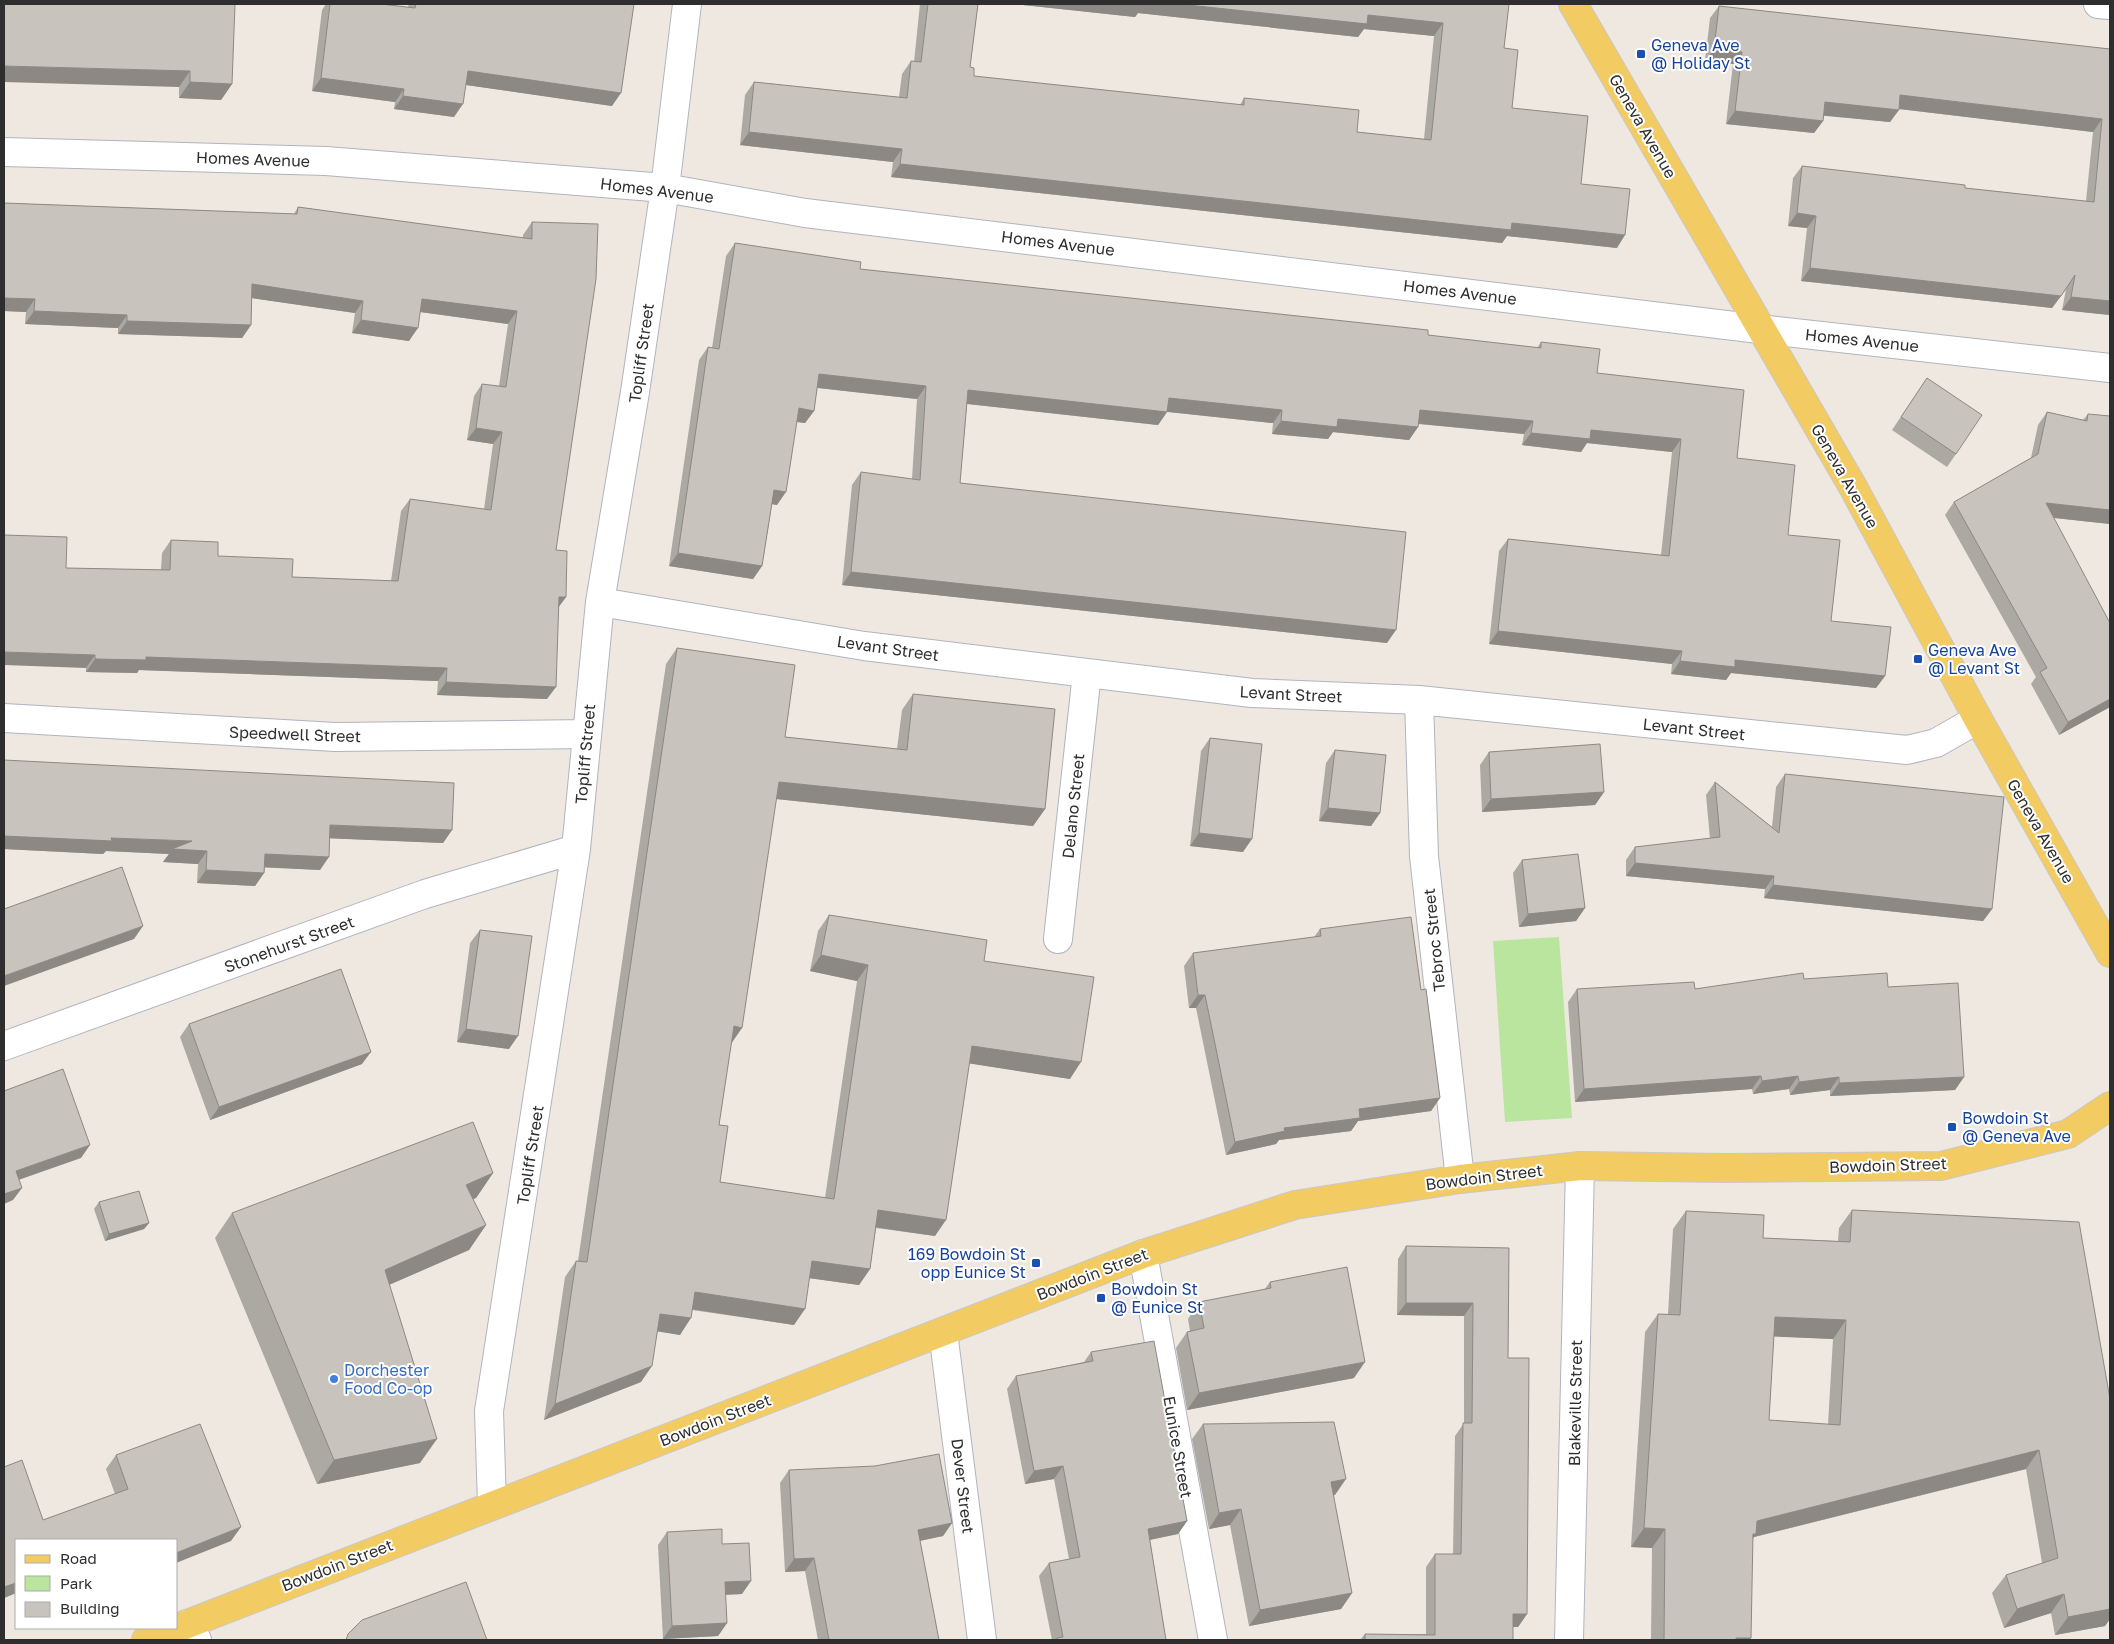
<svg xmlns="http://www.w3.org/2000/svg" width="2114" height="1644" font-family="'Golos Text',sans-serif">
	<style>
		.green { fill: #b9e59e }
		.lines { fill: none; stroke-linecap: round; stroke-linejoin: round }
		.minor-casing { stroke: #b1b4be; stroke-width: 30 }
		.major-casing { stroke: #c9c9c9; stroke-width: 30 }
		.minor { stroke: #fff; stroke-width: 28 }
		.major { stroke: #f2cb63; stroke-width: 28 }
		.wall { fill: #aca8a2; fill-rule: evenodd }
		.shaded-wall { fill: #8c8884 }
		.building { fill: #c8c3bc; stroke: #8c8884; fill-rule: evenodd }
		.transit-dot { fill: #1a4fb4; stroke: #fff; stroke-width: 2 }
		.shop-dot { fill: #3f7fe0; stroke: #fff; stroke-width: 2 }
		.labels { text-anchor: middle; stroke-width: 4; stroke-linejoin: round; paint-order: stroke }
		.transit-label { font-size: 16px; fill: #164399; stroke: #fff; text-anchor: start }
		.street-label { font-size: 16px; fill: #2e2e2e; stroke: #fff }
		.shop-label { font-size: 16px; fill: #366cbe; stroke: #fff; text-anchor: start }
	</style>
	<rect width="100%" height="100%" fill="#efe8e1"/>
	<path class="green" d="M1559,937L1572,1118L1505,1122L1493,941Z"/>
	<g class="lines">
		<g class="minor-casing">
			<path id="minor" d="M2098,4L2110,5
				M4,152L326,161L665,188L805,213L1759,329L2110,368
				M600,602L864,646L1252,693L1419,700L1907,750L1936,743L1978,719
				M1419,700L1424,856L1460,1179
				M4,718L335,737L587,734
				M1058,939L1087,673
				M4,1046L425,894L576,849
				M1143,1254L1213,1640
				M943,1332L982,1640
				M492,1505L489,1411L576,849L600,602L635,392L665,188L687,4
				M187,1624L197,1640
				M1569,1640L1580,1166"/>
		</g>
		<g class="major-casing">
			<path id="major" d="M1573,4L1853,487L1978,719L2110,953
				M146,1640L1143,1254L1295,1205L1460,1179L1580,1166L1727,1168L1941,1166L2068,1134L2110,1106"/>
		</g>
		<use href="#minor" class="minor"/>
		<use href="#major" class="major"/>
	</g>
	<path class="wall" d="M4,4L232,84L221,100L179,98V87Z
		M326,4H381L408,7L409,4H634L612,106L466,85L454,117L394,109L395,102L312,91L322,10Z
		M920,4H978L970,67L974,76L1240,105L1244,98L1357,132L1424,139L1434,36L1364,29L1358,37L1138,13L1135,17L1014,4H1509L1504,48L1512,108L1581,184L1617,248L1507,236L1502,243L891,177L893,162L740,145L745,95L754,82L899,97L902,74L911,61L914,62Z
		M1719,6L2110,49V315L2062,310L2066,289L2052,308L1801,281L1807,228L1788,226L1793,178L1802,166L1965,188L2086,201L2093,132L1899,109L1890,122L1823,115V121L1814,133L1726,124L1733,64L1705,61L1710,18Z
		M4,203L294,214L298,207L523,238V235L532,222L556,550L566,597L558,608L547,699L437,695L438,681L139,670L137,673L86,672V668L66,568L161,570L162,553L171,540L218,556L292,577L391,581L401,511L410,499L484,509L493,444L467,440L474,396L482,384L499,386L508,324L420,312L409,341L352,333L355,313L252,298L251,325L242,338L118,334V328L25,324L26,312L4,311Z
		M735,243L860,269L1537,348L1541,342L1597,373L1737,458L1788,535L1831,621L1885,676L1876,688L1731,673L1726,680L1671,674L1672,664L1489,644L1499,551L1508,539L1661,555L1672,452L1587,443L1581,452L1522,445L1524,434L1418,424V427L1409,440L1333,432L1328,439L1272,434L1273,423L1167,412L1158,425L967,404L960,483L1387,643L842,585L852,485L861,472L912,479L917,399L817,388L814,411L805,423L797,422L777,505L772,504L762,566L753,579L669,566L699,360L708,347L712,348L726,256Z
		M1927,378L1956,454L1947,467L1892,430Z
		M2047,412L2083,420L2088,414L2110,524L2054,518L2110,707L2059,735L2031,684L2036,677L1945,515L1954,502L2031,458L2038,425Z
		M677,648L785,737L897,749L902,710L913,694L1045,809L1033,826L776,799L731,1043L719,1125L720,1182L825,1198L857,981L810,971L818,931L829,915L984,961L1070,1079L969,1063L935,1236L876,1228L870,1269L859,1285L809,1278L794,1325L692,1310L680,1335L658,1331L641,1382L544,1420L565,1277L576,1261H578L666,664Z
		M1210,738L1243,852L1190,846L1201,751Z
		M1335,750L1380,813L1371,826L1319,821L1326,763Z
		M1489,752L1604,792L1595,805L1482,812L1480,765Z
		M1785,774L1992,909L1983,921L1764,898L1765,889L1626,876V860L1635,847L1710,839L1706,795L1715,782L1772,827L1776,787Z
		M452,830L443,843L329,838L320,870L265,867L264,873L255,886L197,883L198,864L163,862L169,854L106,851L103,854L4,849Z
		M1522,860L1585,908L1576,921L1519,927L1513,873Z
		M1320,929L1421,990L1440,1098L1431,1111L1358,1121L1351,1131L1279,1140L1276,1144L1226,1155L1196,1008H1189L1184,966L1193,953L1314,937Z
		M480,930L509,1049L457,1042L470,943Z
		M1804,979L1888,987L1964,1077L1955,1090L1830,1096V1090L1790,1095L1789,1089L1753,1094L1752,1089L1575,1102L1568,1002L1577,989H1695Z
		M189,1024L362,1064L210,1120L180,1037Z
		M493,1173L476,1198L473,1199L486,1225L469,1250L389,1285L420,1463L317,1484L215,1238L232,1213Z
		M99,1202L149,1223L144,1229L105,1241L94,1209Z
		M1852,1210L2110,1399V1619L2105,1626L2055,1635L2051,1613L2004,1628L1992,1593L2006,1575L2042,1563L2026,1469L1754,1537L1752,1539L1750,1640H1651L1652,1548L1631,1547L1645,1332L1658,1314H1668L1673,1229L1686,1211L1763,1238L1838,1241L1839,1228ZM1774,1336L1833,1339L1828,1424L1769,1420Z
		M1406,1246L1509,1248L1508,1358L1527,1614L1518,1627H1513V1640H1360L1365,1634H1426V1567L1435,1554H1453L1455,1436L1464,1423V1316L1397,1315L1398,1259Z
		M1270,1282L1354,1378L1187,1410L1176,1348L1187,1332L1190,1331L1188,1319L1199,1302L1264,1290Z
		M1091,1352L1187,1521L1178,1534L1150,1540L1166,1640H1052L1039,1576L1049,1563L1069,1559L1054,1479L1025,1484L1007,1389L1016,1376L1084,1362Z
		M1203,1424L1335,1495H1333L1352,1593L1341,1609L1249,1626L1230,1525L1209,1529L1192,1439Z
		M116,1455L231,1541L176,1540H16V1593L4,1598V1467L43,1520L115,1494L106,1469Z
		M789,1470L952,1523L943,1536L920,1541L939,1640H818L805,1571L785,1572L780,1483Z
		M667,1532L722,1544L742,1594L725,1595L727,1623L718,1636L663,1639L658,1545Z"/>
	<path class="shaded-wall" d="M1014,4H1179L1368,15L1443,23L1434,36L1364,29L1358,37L1138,13L1135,17Z
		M1714,49L1742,52L1733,64L1705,61Z
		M4,66L190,71L179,87L4,82Z
		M468,71L621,93L612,106L459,84Z
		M321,78L404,89L395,102L312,91Z
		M190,82L232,84L221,100L179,98Z
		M1900,95L2102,119L2093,132L1891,108Z
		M403,96L463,104L454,117L394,109Z
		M1825,102L1899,110L1890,122L1816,115Z
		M1735,111L1823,121L1814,133L1726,124Z
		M749,132L902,149L893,162L740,145Z
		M900,164L1512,223L1625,235L1617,248L1507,236L1502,243L891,177Z
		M1797,213L1816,216L1807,228L1788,226Z
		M1810,268L2061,296L2052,308L1801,281Z
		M252,284L363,301L355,313L243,297Z
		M2071,297L2110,301V315L2062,310Z
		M4,298L35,299L26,312L4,311Z
		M422,299L517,311L508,324L413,311Z
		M34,311L127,315L118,328L25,324Z
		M361,320L418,328L409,341L352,333Z
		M127,321L251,325L242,338L118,334Z
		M819,374L926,386L917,399L810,387Z
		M968,390L1167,412L1158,425L959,403Z
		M1169,398L1282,410L1273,423L1160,411Z
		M799,408L814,411L805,423L790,421Z
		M1420,410L1533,421L1524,434L1411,423Z
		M1338,419L1418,427L1409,440L1333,432L1328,439L1272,434L1281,421Z
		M476,428L502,432L493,444L467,440Z
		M1591,430L1681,439L1672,452L1587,443L1581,452L1522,445L1531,433Z
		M774,490L786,492L777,505L765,503Z
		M2046,503L2110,510V524L2037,516Z
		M678,553L762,566L753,579L669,566Z
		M851,572L1396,630L1387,643L842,585Z
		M559,597H566L557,609Z
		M1498,631L1682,651L1672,664L1489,644Z
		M4,652L95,655L86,668L4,665Z
		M146,657L447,668L438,681L139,670L137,673L86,672L95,659Z
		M1735,660L1885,676L1876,688L1731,673L1726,680L1671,674L1680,661Z
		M446,682L556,687L547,699L437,695Z
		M2110,699V707L2059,735L2068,722Z
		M779,782L1045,809L1033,826L767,798Z
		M1604,792L1595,805L1482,812L1491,799Z
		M1328,808L1380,813L1371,826L1319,821Z
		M330,825L452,830L443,843L321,838Z
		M1199,833L1252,839L1243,852L1190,846Z
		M4,836L111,838L192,841L207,851L198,864L163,862L169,854L106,851L103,854L4,849Z
		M265,854L329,857L320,870L256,867Z
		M1635,863L1774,876L1765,889L1626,876Z
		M206,870L264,873L255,886L197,883Z
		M1773,885L1992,909L1983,921L1764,898Z
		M1585,908L1576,921L1519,927L1528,914Z
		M143,926L134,939L4,986V976Z
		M821,955L868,965L857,981L810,971Z
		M1198,995H1205L1196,1008H1189Z
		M734,1026L742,1028L731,1044Z
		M466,1029L518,1036L509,1049L457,1042Z
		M972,1046L1081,1062L1070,1079L960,1062Z
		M371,1052L362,1064L210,1120L219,1107Z
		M1761,1076L1752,1089L1575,1102L1584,1089Z
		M1798,1076L1789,1089L1753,1094L1762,1081Z
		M1839,1077L1830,1090L1790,1095L1799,1082Z
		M1964,1077L1955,1090L1830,1096L1839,1083Z
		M1440,1098L1431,1111L1358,1121L1351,1131L1279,1140L1276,1144L1226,1155L1235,1142L1284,1128L1359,1109Z
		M90,1145L81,1158L7,1184L16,1171Z
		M493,1173L476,1198L449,1209L466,1185Z
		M22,1188L13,1200L4,1204V1194Z
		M878,1210L946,1220L935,1236L867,1226Z
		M149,1223L144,1229L105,1241L109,1234Z
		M486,1225L469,1250L368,1294L385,1270Z
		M812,1261L870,1269L859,1285L801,1277Z
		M695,1292L805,1309L794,1325L684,1308Z
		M1406,1303H1473L1464,1316L1397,1315Z
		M660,1314L691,1318L680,1335L649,1330Z
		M1775,1317L1846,1320L1833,1339L1762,1336Z
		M1365,1362L1354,1378L1187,1410L1199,1393Z
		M652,1366L641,1382L544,1420L555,1404Z
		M437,1439L420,1463L317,1484L334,1460Z
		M2039,1450L2026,1469L1754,1537L1743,1553L1757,1521Z
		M1063,1466L1054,1479L1025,1484L1034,1471Z
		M1346,1479L1335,1495L1320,1498L1331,1482Z
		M1241,1509L1230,1525L1209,1529L1219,1513Z
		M1187,1521L1178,1534L1139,1542L1148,1529Z
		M952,1523L943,1536L909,1543L918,1530Z
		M241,1527L231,1541L176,1563V1553Z
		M1644,1528L1665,1529L1652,1548L1631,1547Z
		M814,1558L805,1571L785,1572L794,1559Z
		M751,1581L742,1594L716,1595L725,1582Z
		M16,1583V1593L4,1598V1587Z
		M1352,1593L1341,1609L1249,1626L1260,1610Z
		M2064,1594L2051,1613L2004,1628L2017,1609Z
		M2110,1609V1619L2105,1626L2055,1635L2068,1617Z
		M1513,1614H1527L1518,1627H1504Z
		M727,1623L718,1636L663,1639L672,1626Z
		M1736,1638H1751L1750,1640H1735Z"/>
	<path class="building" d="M4,4H235L232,84L190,82V71L4,66Z
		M330,4H381L415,8L416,4H634L621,93L468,71L463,104L403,96L404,89L321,78Z
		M928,4H978L970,67L974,68V76L1244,105V98L1359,110L1357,132L1431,140L1443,23L1368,15L1367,24L1179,4H1509L1504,48L1518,50L1512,108L1588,116L1581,184L1630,189L1625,235L1512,223L1511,230L900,164L902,149L749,132L754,82L907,98L911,61L921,62Z
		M1719,6L2110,49V301L2071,297L2075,275L2061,296L1810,268L1816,216L1797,213L1802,166L1965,185V188L2094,202L2102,119L1900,95L1899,110L1825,102L1823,121L1735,111L1742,52L1714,49Z
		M4,203L297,214L298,207L532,239V222L598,224L596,279L556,550L567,551L566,597H559L556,687L446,682L447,668L146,657V660L95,659V655L4,652V535L67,537L66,568L170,570L171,540L218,542V556L293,559L292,577L398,581L410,499L491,510L502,432L476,428L482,384L506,387L517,311L422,299L418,328L361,320L363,301L252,284L251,325L127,321V315L34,311L35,299L4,298Z
		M735,243L861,262L860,269L1428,330V335L1541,348V342L1600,349L1597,373L1744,390L1737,458L1795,465L1788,535L1840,540L1831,621L1891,627L1885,676L1735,660V667L1680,661L1682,651L1498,631L1508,539L1669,556L1681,439L1591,430L1590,439L1531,433L1533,421L1420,410L1418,427L1338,419L1337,427L1281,421L1282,410L1169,398L1167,412L968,390L960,483L1406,532L1396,630L851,572L861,472L920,480L926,386L819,374L814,411L799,408L786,492L774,490L762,566L678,553L708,347L719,349Z
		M1927,378L1982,415L1956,454L1901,417Z
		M2047,412L2087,421L2088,414L2110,416V510L2046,503L2110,623V699L2068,722L2040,672L2047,668L1954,502L2038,454Z
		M677,648L795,665L785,737L907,750L913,694L1055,709L1045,809L779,782L742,1028L734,1026L719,1125L728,1126L720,1182L834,1199L868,965L821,955L829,915L987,940L984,961L1094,977L1081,1062L972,1046L946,1220L878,1210L870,1269L812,1261L805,1309L695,1292L691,1318L660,1314L652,1366L555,1404L576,1261L587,1262Z
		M1210,738L1262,744L1252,839L1199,833Z
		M1600,744L1604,792L1491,799L1489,752Z
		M1335,750L1386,755L1380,813L1328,808Z
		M4,760L454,783L452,830L330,825L329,857L265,854L264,873L206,870L207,851L172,849L192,841L111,838L112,841L4,836Z
		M1785,774L2004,797L1992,909L1773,885L1774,876L1635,863V847L1720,837L1715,782L1779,833Z
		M1578,854L1585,908L1528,914L1522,860Z
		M122,867L143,926L4,976V909Z
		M1411,917L1421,990L1426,989L1440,1098L1359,1109L1360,1118L1284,1128L1285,1131L1235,1142L1205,995H1198L1193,953L1321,936L1320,929Z
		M480,930L532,936L518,1036L466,1029Z
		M341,969L371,1052L219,1107L189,1024Z
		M1803,973L1804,979L1887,973L1888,987L1958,983L1964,1077L1839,1083V1077L1799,1082L1798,1076L1762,1081L1761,1076L1584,1089L1577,989L1694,982L1695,989Z
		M63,1069L90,1145L16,1171L22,1188L4,1194V1091Z
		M473,1122L493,1173L466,1185L486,1225L385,1270L437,1439L334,1460L232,1213Z
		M139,1191L149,1223L109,1234L99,1202Z
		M1852,1210L2079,1222L2110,1399V1609L2068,1617L2064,1594L2017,1609L2006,1575L2058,1558L2039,1450L1757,1521L1756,1534H1753L1751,1638H1736V1640H1664L1665,1529L1644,1528L1658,1314L1680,1315L1686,1211L1764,1215L1763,1238L1850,1242ZM1775,1317L1846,1320L1840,1425L1769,1420Z
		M1406,1246L1509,1248L1508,1358H1529L1527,1614H1513V1640H1365V1634L1435,1635V1554H1461L1463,1423H1472L1473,1303H1406Z
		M1347,1267L1365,1362L1199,1393L1187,1332L1204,1328L1199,1302L1271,1288L1270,1282Z
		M1154,1341L1187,1521L1148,1529L1166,1640H1057V1638L1063,1637L1049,1563L1080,1557L1063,1466L1034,1471L1016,1376L1093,1361L1091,1352Z
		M1334,1422L1346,1479L1331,1482L1352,1593L1260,1610L1241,1509L1219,1513L1203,1424Z
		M200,1424L241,1527L176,1553V1540H16V1583L4,1587V1467L22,1460L43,1520L128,1489L116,1455Z
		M939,1454L952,1523L918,1530L939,1640H829L814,1558L794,1559L789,1470L875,1466Z
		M722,1529V1544L749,1543L751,1581L725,1582L727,1623L672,1626L667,1532Z
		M466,1582L487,1640H346L348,1634L362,1620Z"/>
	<g class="transit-dot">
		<rect x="1636" y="49" width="10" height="10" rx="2.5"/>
		<rect x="1913" y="654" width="10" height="10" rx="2.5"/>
		<rect x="1947" y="1122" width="10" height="10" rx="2.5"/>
		<rect x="1031" y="1258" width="10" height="10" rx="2.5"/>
		<rect x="1096" y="1293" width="10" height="10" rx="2.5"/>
	</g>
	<circle class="shop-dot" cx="334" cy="1379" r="5"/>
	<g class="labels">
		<g class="transit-label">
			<text x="1651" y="51">Geneva Ave<tspan x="1651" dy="18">@ Holiday St</tspan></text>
			<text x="1928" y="656">Geneva Ave<tspan x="1928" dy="18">@ Levant St</tspan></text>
			<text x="1962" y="1124">Bowdoin St<tspan x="1962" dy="18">@ Geneva Ave</tspan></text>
			<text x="1026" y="1260" text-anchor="end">169 Bowdoin St<tspan x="1026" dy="18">opp Eunice St</tspan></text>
			<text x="1111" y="1295">Bowdoin St<tspan x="1111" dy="18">@ Eunice St</tspan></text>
		</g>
		<g class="street-label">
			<text transform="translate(1643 126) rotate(60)" y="6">Geneva Avenue</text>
			<text transform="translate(253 159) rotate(2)" y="6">Homes Avenue</text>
			<text transform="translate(657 190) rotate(7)" y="6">Homes Avenue</text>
			<text transform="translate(1058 243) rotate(7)" y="6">Homes Avenue</text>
			<text transform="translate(1460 292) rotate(7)" y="6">Homes Avenue</text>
			<text transform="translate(1862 340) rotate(6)" y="6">Homes Avenue</text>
			<text transform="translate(641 353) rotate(-82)" y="6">Topliff Street</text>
			<text transform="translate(1845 476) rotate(60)" y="6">Geneva Avenue</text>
			<text transform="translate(888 648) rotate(8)" y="6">Levant Street</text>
			<text transform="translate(1291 694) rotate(3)" y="6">Levant Street</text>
			<text transform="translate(1694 729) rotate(6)" y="6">Levant Street</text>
			<text transform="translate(295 734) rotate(2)" y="6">Speedwell Street</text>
			<text transform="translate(585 754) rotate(-85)" y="6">Topliff Street</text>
			<text transform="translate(1073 806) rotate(-84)" y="6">Delano Street</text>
			<text transform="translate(2041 831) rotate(60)" y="6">Geneva Avenue</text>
			<text transform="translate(1434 940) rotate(-96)" y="6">Tebroc Street</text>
			<text transform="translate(289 944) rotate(-20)" y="6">Stonehurst Street</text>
			<text transform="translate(530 1155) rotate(-81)" y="6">Topliff Street</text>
			<text transform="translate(1888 1165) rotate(-2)" y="6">Bowdoin Street</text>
			<text transform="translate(1484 1177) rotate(-7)" y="6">Bowdoin Street</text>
			<text transform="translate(1092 1274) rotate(-21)" y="6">Bowdoin Street</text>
			<text transform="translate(1575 1403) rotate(-89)" y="6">Blakeville Street</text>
			<text transform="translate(715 1420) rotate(-21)" y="6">Bowdoin Street</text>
			<text transform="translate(1178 1447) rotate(80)" y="6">Eunice Street</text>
			<text transform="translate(963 1486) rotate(83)" y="6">Dever Street</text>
			<text transform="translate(337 1565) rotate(-21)" y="6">Bowdoin Street</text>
		</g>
		<g class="shop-label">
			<text x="344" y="1376">Dorchester<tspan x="344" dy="18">Food Co-op</tspan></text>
		</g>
	</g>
	<rect width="2114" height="1644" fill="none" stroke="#2e2e2e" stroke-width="10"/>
	<rect x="15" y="1539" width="162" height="90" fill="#ffffff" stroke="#ababab"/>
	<rect x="25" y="1555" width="25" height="8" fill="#f2cb63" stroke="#ababab"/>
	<text x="60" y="1564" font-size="15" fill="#2e2e2e">Road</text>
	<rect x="25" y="1576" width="25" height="15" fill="#b9e59e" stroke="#ababab"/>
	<text x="60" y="1589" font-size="15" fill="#2e2e2e">Park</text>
	<rect x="25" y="1602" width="25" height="15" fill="#c8c3bc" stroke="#ababab"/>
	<text x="60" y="1614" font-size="15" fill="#2e2e2e">Building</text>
</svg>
